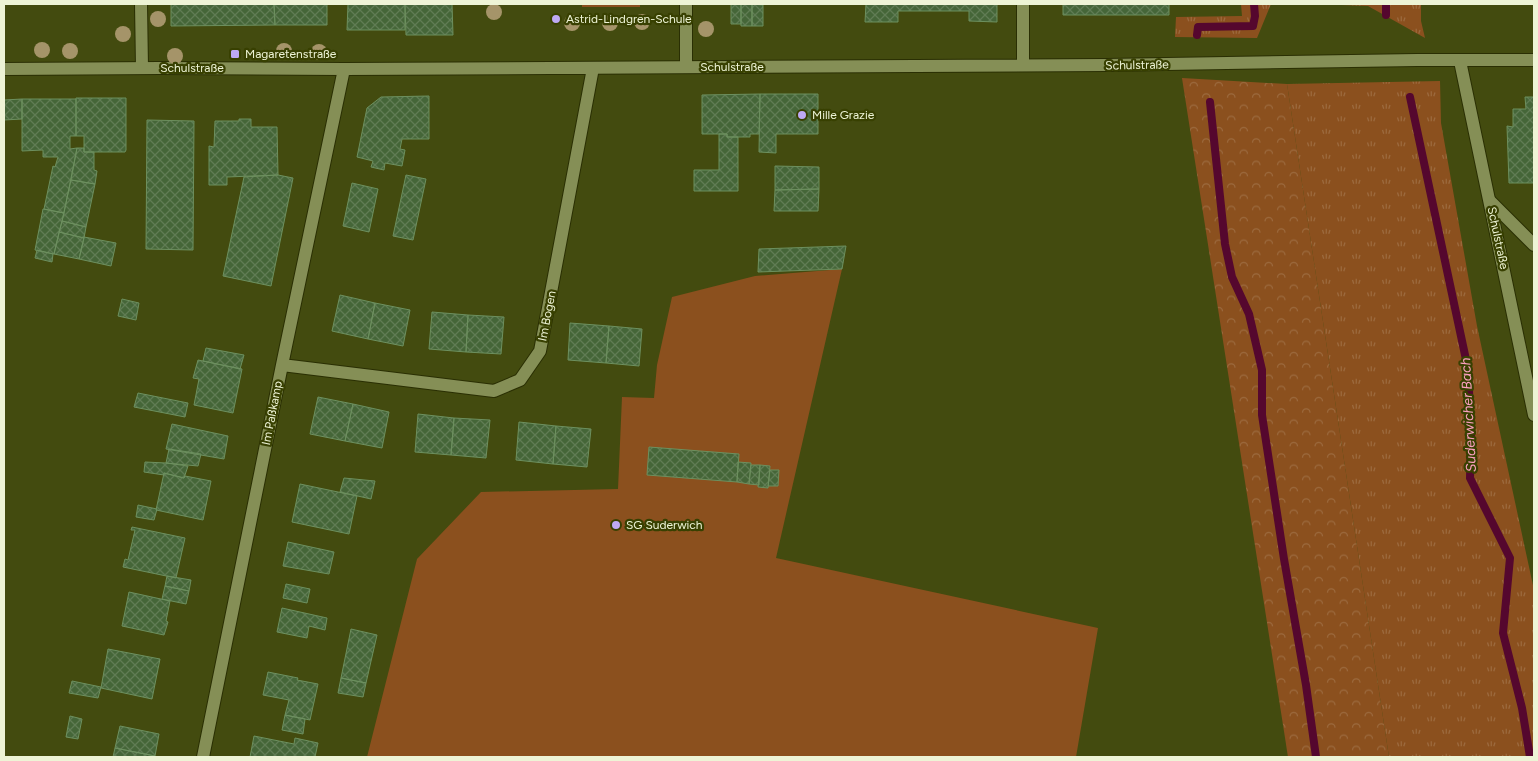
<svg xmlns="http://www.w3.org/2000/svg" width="1538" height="761" font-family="Figtree,sans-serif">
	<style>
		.grass { fill: url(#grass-tufts) }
		.forest { fill: url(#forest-crowns) }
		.garden { fill: #8b501e }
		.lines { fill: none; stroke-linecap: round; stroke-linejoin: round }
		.stream { stroke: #55072e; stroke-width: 8 }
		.building { fill: url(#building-cross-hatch); stroke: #6d905f }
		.service-casing { stroke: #2a2f03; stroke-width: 14 }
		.minor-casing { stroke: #2a2f03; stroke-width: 14 }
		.service { stroke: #858f56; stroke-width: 12 }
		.minor { stroke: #858f56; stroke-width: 12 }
		.tree { fill: #a59469 }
		.poi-dot { fill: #bea9f4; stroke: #384001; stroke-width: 2 }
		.labels { text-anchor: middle; stroke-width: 4.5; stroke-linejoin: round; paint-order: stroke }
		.poi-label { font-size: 12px; fill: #eef4d6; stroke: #384001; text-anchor: start }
		.street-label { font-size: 12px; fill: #eef4d6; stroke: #384001 }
		.water-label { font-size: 14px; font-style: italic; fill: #fba0c0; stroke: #384001 }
	</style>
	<defs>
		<pattern id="grass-tufts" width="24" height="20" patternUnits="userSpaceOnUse" patternTransform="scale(1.25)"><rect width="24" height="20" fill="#8b501e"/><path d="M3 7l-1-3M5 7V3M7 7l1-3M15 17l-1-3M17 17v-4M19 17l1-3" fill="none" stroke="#9c6a3e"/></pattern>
		<pattern id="forest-crowns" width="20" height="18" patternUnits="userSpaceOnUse" patternTransform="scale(1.25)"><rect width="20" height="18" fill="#8b501e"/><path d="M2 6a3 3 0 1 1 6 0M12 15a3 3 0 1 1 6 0" fill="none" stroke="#9c6a3e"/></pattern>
		<pattern id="building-cross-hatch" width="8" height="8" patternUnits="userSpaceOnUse" patternTransform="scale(1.25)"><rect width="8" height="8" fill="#456638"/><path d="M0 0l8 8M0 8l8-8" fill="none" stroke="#607c54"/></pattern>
	</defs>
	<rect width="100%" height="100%" fill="#434b0f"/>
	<path class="grass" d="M1241,4H1271L1257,38L1175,37L1176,17L1242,16Z
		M1315,4H1421V21L1425,38L1368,6Z
		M1440,81L1441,123L1477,326L1534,590V757H1389L1287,84Z"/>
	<path class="forest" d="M1182,78L1287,84L1389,757H1288Z"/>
	<path class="garden" d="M582,4H640V7H582Z
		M842,269L776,558L1098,628L1076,757H367L417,559L481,492L618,489L622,397L654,398L657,365L672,297L755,276Z"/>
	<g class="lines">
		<path class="stream" d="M1386,4V15
			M1197,35L1198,27L1253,26L1255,16L1254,4
			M1410,97L1468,369L1471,434L1470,478L1510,558L1503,633L1522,708L1530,757
			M1210,102L1225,244L1232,277L1249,314L1262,370V415L1284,559L1306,685L1316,757"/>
	</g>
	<path class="building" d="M171,4H274L275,25L171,26Z
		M274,4H327V25H275Z
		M348,4H405V30H347Z
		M405,4H452L453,35H406Z
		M731,4H741V24H731Z
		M741,4H752V26H741Z
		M752,4L763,5V26H752Z
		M866,4H997V22L969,21V11H898V22H865Z
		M1063,4H1169V15H1063Z
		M760,94L759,134H750V137H727V134H702V95Z
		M760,94H818V134H776V153L759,152Z
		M429,96V139H402L400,149L405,150L402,166L385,163L384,170L371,167L373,161L357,157L367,108L381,97Z
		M1525,97H1534V183H1509L1507,126L1513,127V109H1526Z
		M76,98H126V150L125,152H84V136H76Z
		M22,99H76V136H70V149L77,148L64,213L44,209L53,166L55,167L58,157H43V150L22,151Z
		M22,99V119L4,120V100Z
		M239,119H251V127H277L278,175L227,177V185H209V146L214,147L215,121H239Z
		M147,120L194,121L193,250L146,249Z
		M719,134H727V137H738V191H694V170H719Z
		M77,148H84V152H94V170L97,171L95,184L71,180Z
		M775,166L819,167V189L775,190Z
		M278,175L293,178L271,286L223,276L244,177Z
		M406,175L426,179L413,240L393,236Z
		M71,180L95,184L86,227L62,221Z
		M352,183L378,189L369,232L343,226Z
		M819,189L818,211H774L775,190Z
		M43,209L64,213L54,254L35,250Z
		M62,221L86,227L84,238L59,232Z
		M59,232L84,238L79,259L54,254Z
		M84,237L116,243L111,266L79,259Z
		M846,246L842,269L758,272L759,249Z
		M37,250L53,254L52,262L35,258Z
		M340,295L375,303L368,339L332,331Z
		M122,299L139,303L136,320L118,316Z
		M375,303L410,310L403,346L368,339Z
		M432,312L468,315L466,352L429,349Z
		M468,315L504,317L501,354L466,352Z
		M570,323L609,326L606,363L568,360Z
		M609,326L642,329L639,366L606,363Z
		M206,348L244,355L240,369L203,361Z
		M198,360L242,369L233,413L194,405L199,379L193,378Z
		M138,393L188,403L185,417L134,407Z
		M318,397L353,404L345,441L310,434Z
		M353,404L389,412L382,448L345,441Z
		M418,414L454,418L451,455L415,452Z
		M454,418L490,420L486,458L451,455Z
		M519,422L556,426L553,464L516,460Z
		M172,424L228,436L224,459L166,449Z
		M556,426L591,429L587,467L553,464Z
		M649,447L739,454L737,482L647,475Z
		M169,449L201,454L198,466L166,463Z
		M145,462L166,463L188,466L184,478L164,473V475L144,472Z
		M738,462L751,463L749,484L737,482Z
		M751,465H760L759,485L749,484Z
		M760,465L770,466L768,488L758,487Z
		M770,470H779L778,486H768Z
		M164,473L184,478L185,476L211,481L203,520L156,510Z
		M344,478L375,481L371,499L340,492Z
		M300,484L357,496L349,534L292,522Z
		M138,505L157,509L154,520L136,517Z
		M132,527L185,538L176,578L123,567L125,559L128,560L135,530H131Z
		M288,542L334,552L329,574L283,566Z
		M167,576L191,580L189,591L165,586Z
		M286,584L310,589L307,603L283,598Z
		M165,586L189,591L186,604L162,599Z
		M129,592L170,601L166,621L168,622L164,635L122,626Z
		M282,608L327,618L325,630L309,626L307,638L277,632Z
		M351,629L377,635L366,683L341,678Z
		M108,649L160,659L152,699L101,688Z
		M268,672L298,678L297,680L318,684L310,720L285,715L289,700L263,695Z
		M341,678L366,683L363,697L338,693Z
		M72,681L101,687L98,698L69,693Z
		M285,715L305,719L303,734L282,730Z
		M70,716L82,719L78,739L66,737Z
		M120,726L159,734L155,756L115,748Z
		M254,736L294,744L295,738L318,743L315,757H250Z
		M115,748L155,756L154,757H113Z"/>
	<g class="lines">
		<g class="service-casing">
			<path id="service" d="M1490,201L1534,245"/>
		</g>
		<g class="minor-casing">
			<path id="minor" d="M141,4L142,68
				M686,4V67
				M1023,4V65
				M1460,61L1534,415
				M4,69L160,68L344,69L1106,65L1417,60H1534
				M282,365L494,391L520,380L540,351L593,68
				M203,757L282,365L344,69"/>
		</g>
		<use href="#service" class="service"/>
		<use href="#minor" class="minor"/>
	</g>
	<g class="tree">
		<circle cx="494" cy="12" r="8"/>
		<circle cx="158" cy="19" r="8"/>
		<circle cx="642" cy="22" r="8"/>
		<circle cx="572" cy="23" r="8"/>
		<circle cx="610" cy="23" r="8"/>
		<circle cx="706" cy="29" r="8"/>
		<circle cx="123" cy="34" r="8"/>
		<circle cx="42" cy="50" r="8"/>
		<circle cx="70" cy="51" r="8"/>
		<circle cx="284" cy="51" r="8"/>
		<circle cx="319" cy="52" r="8"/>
		<circle cx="175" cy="56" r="8"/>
	</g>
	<g class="poi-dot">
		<circle cx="556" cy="19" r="5"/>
		<rect x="230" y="49" width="10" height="10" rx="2.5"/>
		<circle cx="802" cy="115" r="5"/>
		<circle cx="616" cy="525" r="5"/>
	</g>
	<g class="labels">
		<g class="poi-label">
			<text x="566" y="23">Astrid-Lindgren-Schule</text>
			<text x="245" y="58">Magaretenstraße</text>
			<text x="812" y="119">Mille Grazie</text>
			<text x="626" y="529">SG Suderwich</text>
		</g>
		<g class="street-label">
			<text transform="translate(1137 65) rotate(-1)" y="4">Schulstraße</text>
			<text x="732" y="71">Schulstraße</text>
			<text x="192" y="72">Schulstraße</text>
			<text transform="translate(1498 238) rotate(78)" y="4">Schulstraße</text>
			<text transform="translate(547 316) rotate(-79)" y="4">Im Bogen</text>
			<text transform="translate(272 413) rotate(-79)" y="4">Im Paßkamp</text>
		</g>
		<g class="water-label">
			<text transform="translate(1468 415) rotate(-93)" y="5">Suderwicher Bach</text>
		</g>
	</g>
	<rect width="1538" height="761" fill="none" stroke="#eef4d6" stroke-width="10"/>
</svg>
